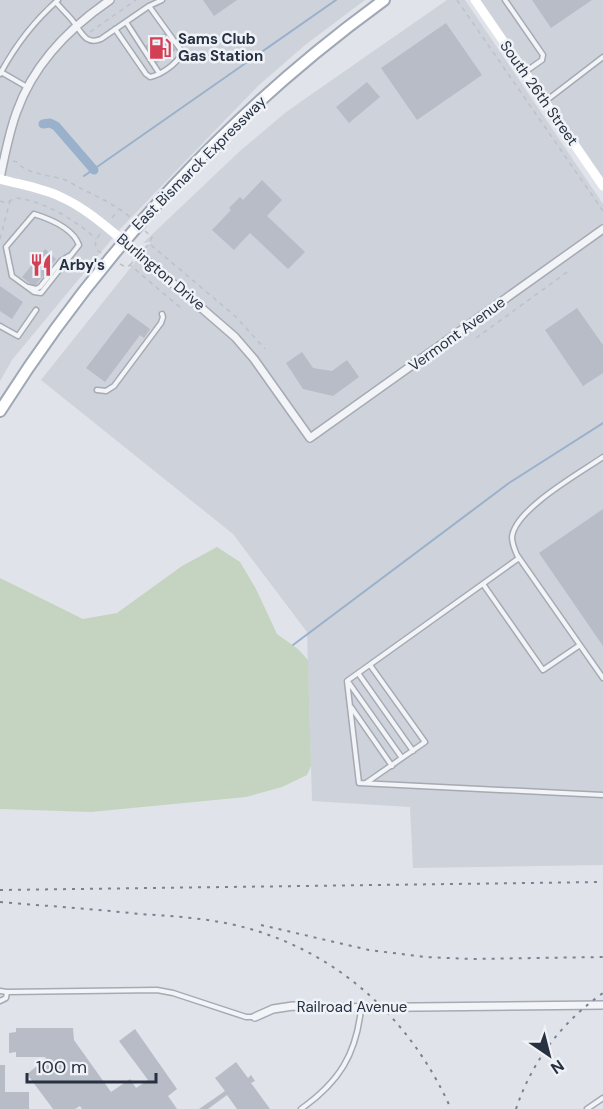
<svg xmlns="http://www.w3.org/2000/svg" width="603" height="1109" font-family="'DM Sans',sans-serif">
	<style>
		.built { fill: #ced2db }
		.green { fill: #c5d4c0 }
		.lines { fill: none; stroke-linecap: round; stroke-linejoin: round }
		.stream { stroke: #99b1cb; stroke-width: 2 }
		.canal { stroke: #99b1cb; stroke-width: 9 }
		.building { fill: #b7bcc6 }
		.lane-casing { stroke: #a5aab3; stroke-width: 7 }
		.street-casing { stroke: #a5aab3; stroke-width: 10 }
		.primary-casing { stroke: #9fa8b6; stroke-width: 14 }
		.path { stroke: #bec1c8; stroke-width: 1.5; stroke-dasharray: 4.5 4.5; stroke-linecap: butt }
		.lane { stroke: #f3f4f7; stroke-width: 4 }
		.street { stroke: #f3f4f7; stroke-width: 7 }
		.secondary { stroke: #fff; stroke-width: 9 }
		.primary { stroke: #fff; stroke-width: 10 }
		.rail { stroke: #798294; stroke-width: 2; stroke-dasharray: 3 6; stroke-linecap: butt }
		.labels { text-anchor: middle; stroke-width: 5; stroke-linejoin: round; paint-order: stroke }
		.poi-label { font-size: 15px; font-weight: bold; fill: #283141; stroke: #eff2f7; text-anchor: start }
		.street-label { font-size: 15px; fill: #283141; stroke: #eff2f7 }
	</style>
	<rect width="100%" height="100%" fill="#e0e3e9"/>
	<path class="built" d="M0,0H365L305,45L258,86L121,228L12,360L0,381Z
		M447,0H465L603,204V865L413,868L410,807L312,801L307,632L233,534L41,380L151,242L143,243L240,151L285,113L306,98Z
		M478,0H603V179Z"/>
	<path class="green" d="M217,547L240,562L256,589L277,634L298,649L308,660L311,766L307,775L282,787L246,797L91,812L0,809V578L83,619L117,613L182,566Z"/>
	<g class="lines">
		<path class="stream" d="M84,176L336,0
			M293,645L509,483L603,423"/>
		<path class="canal" d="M43,124L50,123L56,126L94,170"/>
	</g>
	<path class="building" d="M203,0H237L214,16Z
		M532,0H592L551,28Z
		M446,23L482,75L417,120L381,68Z
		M164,33L176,50L157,63L145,46Z
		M367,82L380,97L349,123L336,107Z
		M262,180L282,200L267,216L305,252L288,269L250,233L234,250L212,230L231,210L229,208L240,197L243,200Z
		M45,249L56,259L45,272L47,274L44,277L43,276L34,287L22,277Z
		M0,286L23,302L12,319L0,311Z
		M577,308L603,345V373L583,386L545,330Z
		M128,313L150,329L144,338L140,335L105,382L86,368Z
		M302,352L313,368L332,371L347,360L359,377L333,396L303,389L286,363Z
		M603,509V646L539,553Z
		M16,1028H73L74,1040L111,1092L130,1079L136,1088L148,1080L119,1041L135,1029L177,1089L168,1096L177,1109H82L80,1106L75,1109H53L27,1074L46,1059L45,1057H16V1052L9,1053V1033L16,1032Z
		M236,1062L248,1078L251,1075L255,1081L251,1083L270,1109H237L227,1095L208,1109H199L225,1091L215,1078Z
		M0,1065H5V1092H29V1109H0Z"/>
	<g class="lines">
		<g class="lane-casing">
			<path id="lane" d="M505,0L543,55L542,60L525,72
				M56,2C62,10 70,16 75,24C82,34 87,45 101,39L149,6L162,0
				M126,22L159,73
				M115,29L146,74L150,77C161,75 176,64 181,55L180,49L149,6
				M1,72L27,87
				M0,74C15,46 34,21 58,0
				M547,100L603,57
				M34,214C50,219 73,228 79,245L41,293L34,292L12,276L6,247Z
				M28,287L36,289L40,287L61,261L69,256
				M0,326L18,336L36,310
				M97,390L106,391L114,386L161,323L163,317L162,314
				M603,457C580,473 515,509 512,537C512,544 515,550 517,555L603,678
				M519,558L347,681L359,783L603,795
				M483,584L543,670L580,645
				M358,673L413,751
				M349,683L402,758
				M351,707L392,766
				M366,783L425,742L370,665
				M0,991L7,992L157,990L173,993L246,1017H254
				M0,1001L6,998L7,992
				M301,1109C339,1082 356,1055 361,1009
				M587,1109L603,1098"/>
		</g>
		<g class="street-casing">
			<path id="street" d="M0,178C5,155 9,132 17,111C34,63 69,28 110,0
				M124,241L235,337L254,359L310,438L603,229
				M255,1017L273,1009L293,1006L324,1008L603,1005"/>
		</g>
		<g class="primary-casing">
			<path id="primary" d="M0,411C101,251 231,111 384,0"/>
		</g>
		<path class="path" d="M457,0L603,211
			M90,32L136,0
			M13,161L17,162C25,174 51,175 65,180C74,184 81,189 90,193C104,200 119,207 131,218
			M0,201L6,203L15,198C42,200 76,220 96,239
			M112,218L118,210
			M145,231L152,237L149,244L145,248
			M100,234C96,239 94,243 97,250L103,254
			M0,239L10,201
			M151,245L235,316L265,349
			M120,264L126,267L130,265L182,309
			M130,265L134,261
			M476,338L570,270"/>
		<use href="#lane" class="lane"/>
		<use href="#street" class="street"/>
		<path class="secondary" d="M475,0L603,186
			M0,179C21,185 44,188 63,198C85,208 105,226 124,241"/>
		<use href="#primary" class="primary"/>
		<path class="rail" d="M0,890L603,882
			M0,902C47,906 93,909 140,914C172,916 204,918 235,925C334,948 410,1017 451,1109
			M261,925L369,950L425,957L471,959L603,957
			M516,1109C532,1061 562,1022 603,993"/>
	</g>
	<defs>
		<g id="fuel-bare" transform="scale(1.8)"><path d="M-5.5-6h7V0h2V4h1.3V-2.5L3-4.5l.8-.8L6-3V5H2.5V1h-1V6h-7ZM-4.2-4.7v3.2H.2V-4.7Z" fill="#d34055" stroke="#eff2f7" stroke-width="2.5" paint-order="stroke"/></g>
		<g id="restaurant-bare" transform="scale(1.8)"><path d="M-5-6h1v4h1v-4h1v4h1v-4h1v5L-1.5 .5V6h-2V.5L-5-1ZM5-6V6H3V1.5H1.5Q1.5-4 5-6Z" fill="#d34055" stroke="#eff2f7" stroke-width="2.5" paint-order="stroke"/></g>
	</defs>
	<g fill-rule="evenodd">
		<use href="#fuel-bare" x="160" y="48"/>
		<use href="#restaurant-bare" x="41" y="265"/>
	</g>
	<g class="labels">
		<g class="poi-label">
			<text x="178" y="44">Sams Club<tspan x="178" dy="17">Gas Station</tspan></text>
			<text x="59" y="270">Arby's</text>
		</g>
		<g class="street-label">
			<text transform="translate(539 93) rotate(55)" y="5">South 26th Street</text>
			<text transform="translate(199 163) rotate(-45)" y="5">East Bismarck Expressway</text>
			<text transform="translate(161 272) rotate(40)" y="5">Burlington Drive</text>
			<text transform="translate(457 334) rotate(-36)" y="5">Vermont Avenue</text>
			<text x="352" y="1012">Railroad Avenue</text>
		</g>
	</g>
	<g transform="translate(549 1055) rotate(145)" stroke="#eff2f7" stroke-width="4.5" paint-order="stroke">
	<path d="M0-4.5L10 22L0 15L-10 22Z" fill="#283141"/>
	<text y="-9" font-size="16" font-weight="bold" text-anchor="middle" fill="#283141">N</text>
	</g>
	<path d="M27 1073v9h129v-9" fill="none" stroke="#283141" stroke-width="3"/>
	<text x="36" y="1073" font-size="18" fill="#283141" stroke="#eff2f7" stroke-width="4.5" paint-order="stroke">100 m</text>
</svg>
